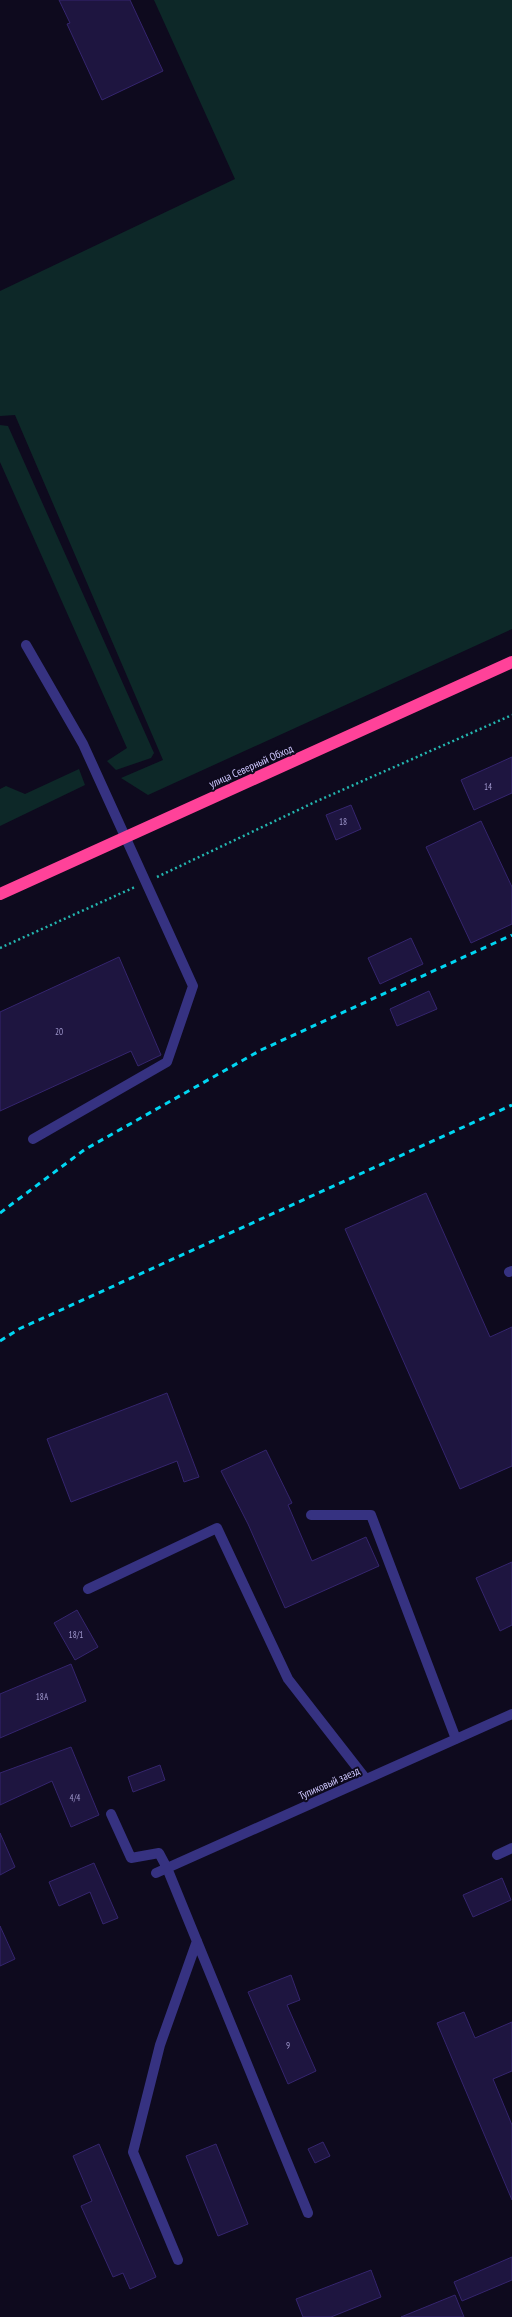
<svg xmlns="http://www.w3.org/2000/svg" width="512" height="2317" font-family="'PT Sans Narrow',sans-serif">
	<style>
		.green { fill: #0d2828 }
		.building { fill: #1e1540; stroke: #35256e }
		.lines { fill: none; stroke-linecap: round; stroke-linejoin: round }
		.path { stroke: #24b6b0; stroke-width: 2.5; stroke-dasharray: 2 3; stroke-linecap: butt }
		.minor { stroke: #363281; stroke-width: 10 }
		.highway { stroke: #ff4299; stroke-width: 12 }
		.rail { stroke: #00d6f2; stroke-width: 3; stroke-dasharray: 6 5; stroke-linecap: butt }
		.labels { text-anchor: middle; stroke-width: 4; stroke-linejoin: round; paint-order: stroke }
		.number-label { font-size: 9px; fill: #a29acf }
		.street-label { font-size: 11px; fill: #cec7ff; stroke: #0e0a1e }
	</style>
	<rect width="100%" height="100%" fill="#0e0a1e"/>
	<path class="green" d="M154,0H512V629L148,795L121,778L163,760L15,415L0,416V291L235,179Z
		M0,425L8,426L154,753L151,758L116,770L107,761L127,748L0,462Z
		M79,769L85,785L0,826V789L6,786L25,794Z"/>
	<path class="building" d="M59,0H130L163,71L102,100L67,24L70,23Z
		M512,757V793L474,810L461,780Z
		M351,805L361,829L336,840L326,815Z
		M481,821L512,887V924L471,943L426,847Z
		M411,938L423,964L380,984L368,958Z
		M119,957L161,1055L138,1066L131,1051L0,1111V1012Z
		M429,991L437,1009L397,1026L390,1009Z
		M426,1193L490,1337L512,1327V1466L460,1489L345,1229Z
		M167,1393L199,1477L184,1482L177,1461L71,1502L47,1439Z
		M266,1450L292,1503L288,1505L312,1561L366,1537L379,1566L285,1608L248,1524L221,1471Z
		M512,1562V1625L500,1631L476,1578Z
		M77,1610L98,1647L75,1660L54,1623Z
		M71,1664L86,1701L0,1738V1694Z
		M71,1747L99,1815L71,1827L52,1781L0,1805V1773Z
		M160,1765L165,1780L133,1792L128,1777Z
		M0,1833L15,1867L0,1875Z
		M94,1863L118,1918L103,1924L90,1892L59,1906L49,1882Z
		M502,1878L511,1900L473,1917L463,1895Z
		M0,1926L15,1959L0,1966Z
		M291,1975L300,2000L287,2005L316,2071L288,2084L248,1992Z
		M464,2012L475,2038L512,2022V2071L493,2079L512,2125V2200L437,2023Z
		M323,2142L330,2156L315,2163L308,2149Z
		M99,2144L156,2277L130,2289L123,2273L113,2277L81,2206L92,2201L73,2156Z
		M216,2144L248,2224L218,2236L186,2156Z
		M512,2257V2280L462,2301L454,2282Z
		M371,2270L381,2297L331,2317H303L296,2299Z
		M455,2295L464,2317H401Z"/>
	<g class="lines">
		<path class="path" d="M157,877L315,802L512,715
			M0,948L135,887"/>
		<path class="minor" d="M26,645L83,744L193,986L167,1062L33,1139
			M509,1272L512,1271
			M311,1515H371L456,1739
			M88,1589L217,1528L288,1679L366,1779
			M111,1814L131,1858L159,1853L167,1868L308,2213
			M497,1855L512,1848
			M156,1873L512,1714
			M178,2260L133,2152L160,2045L197,1941"/>
		<path class="highway" d="M0,894L512,662"/>
		<path class="rail" d="M0,1213L84,1150L261,1050L512,935
			M0,1341L19,1329L512,1105"/>
	</g>
	<g class="labels">
		<g class="number-label">
			<text x="488" y="790">14</text>
			<text x="343" y="825">18</text>
			<text x="59" y="1035">20</text>
			<text x="76" y="1638">18/1</text>
			<text x="42" y="1700">18А</text>
			<text x="75" y="1801">4/4</text>
			<text x="288" y="2049">9</text>
		</g>
		<g class="street-label">
			<text transform="translate(251 766) rotate(-24)" y="4">улица Северный Обход</text>
			<text transform="translate(329 1783) rotate(-24)" y="4">Тупиковый заезд</text>
		</g>
	</g>
</svg>
